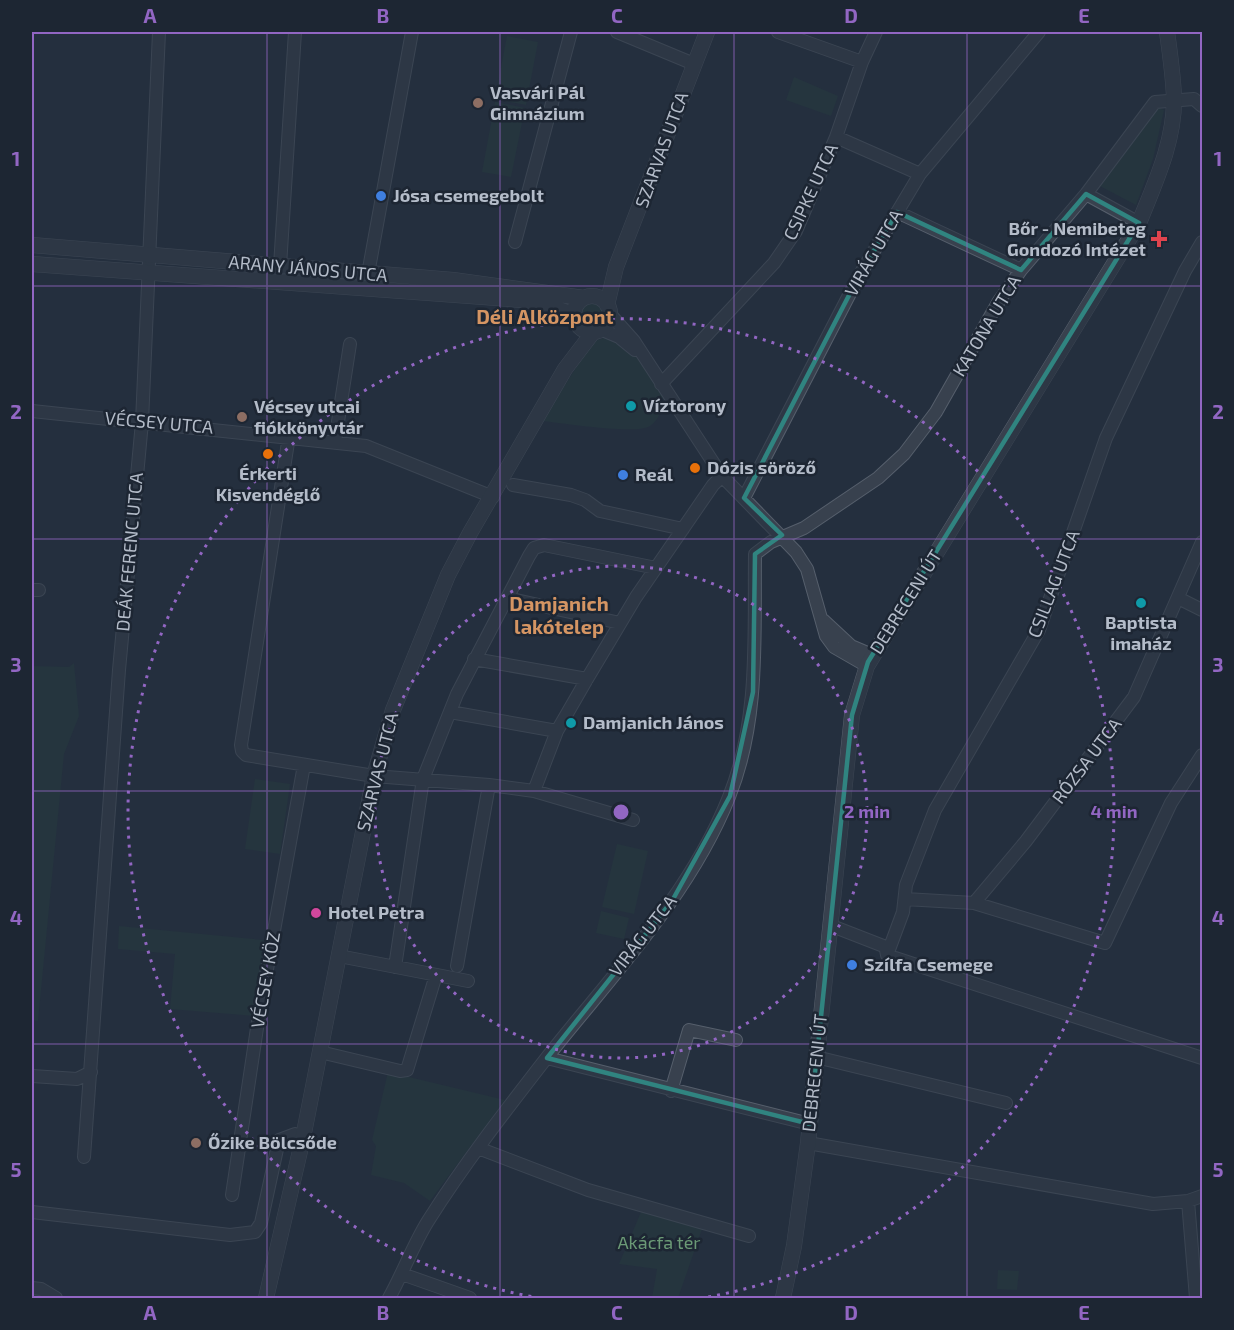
<svg xmlns="http://www.w3.org/2000/svg" width="1234" height="1330" font-family="'Exo 2',sans-serif">
	<style>
		.green { fill: #263c3f }
		.lines { fill: none; stroke-linecap: round; stroke-linejoin: round }
		.minor-casing { stroke: #565f6c; stroke-width: 14 }
		.tertiary-casing { stroke: #565f6c; stroke-width: 16 }
		.minor { stroke: #38414e; stroke-width: 12 }
		.tertiary { stroke: #38414e; stroke-width: 15 }
		.marked { fill: none; stroke: #308480; stroke-width: 4.5; stroke-linejoin: round }
		.grid { fill: none; stroke: #9266c3; stroke-width: 1.5; stroke-opacity: 0.55 }
		.ring { fill: none; stroke: #9266c3; stroke-width: 3; stroke-dasharray: 3 6 }
		.education-dot { fill: #8d6e63; stroke: #1d2633; stroke-width: 2 }
		.shop-dot { fill: #3f7fe0; stroke: #1d2633; stroke-width: 2 }
		.health-dot { fill: #e0444e; stroke: #1d2633; stroke-width: 2 }
		.culture-dot { fill: #0f9aa8; stroke: #1d2633; stroke-width: 2 }
		.food-dot { fill: #e8710a; stroke: #1d2633; stroke-width: 2 }
		.hotel-dot { fill: #d1479c; stroke: #1d2633; stroke-width: 2 }
		.labels { text-anchor: middle; stroke-width: 5; stroke-linejoin: round; paint-order: stroke }
		.poi-label { font-size: 18px; font-weight: bold; fill: #b4bcc9; stroke: #1d2633; text-anchor: start }
		.street-label { font-size: 18px; fill: #b4bcc9; stroke: #1d2633 }
		.park-label { font-size: 18px; fill: #6b9a76; stroke: #1d2633 }
		.neighbourhood-label { font-size: 20px; font-weight: bold; fill: #d59563; stroke: #1d2633 }
		.centre { fill: #9266c3; stroke: #1d2633; stroke-width: 3 }
		.ring-label { font-size: 18px; text-anchor: middle; font-weight: bold; fill: #9266c3; stroke: #1d2633; stroke-width: 5; stroke-linejoin: round; paint-order: stroke }
		.neatline { fill: none; stroke: #9266c3; stroke-width: 2 }
		.grid-label { font-size: 20px; text-anchor: middle; font-weight: bold; fill: #9266c3 }
	</style>
	<rect width="100%" height="100%" fill="#242f3e"/>
	<path class="green" d="M507,36L538,42L526,105L495,99Z
		M794,77L838,96L831,116L786,100Z
		M495,102L525,108L511,177L482,172Z
		M1155,106L1164,110L1153,159L1136,205L1098,185Z
		M580 314a12 12 0 1 1 24 0a12 12 0 1 1-24 0Z
		M619,334L663,392C662,405 662,418 650,426C637,435 562,423 542,421L593,341Z
		M74,663L79,716L64,754L38,1021L32,1020V666L69,667Z
		M255,779L290,784L280,854L245,849Z
		M617,844L648,851L634,914L602,907Z
		M601,911L629,918L624,939L596,933Z
		M119,926L273,941L255,1016L170,1009L175,954L118,949Z
		M388,1072L505,1100L430,1201L404,1183L371,1175L376,1146L372,1140Z
		M641,1212L702,1229L678,1298H652L657,1269L619,1264Z
		M998,1270L1019,1271L1017,1290L997,1289Z"/>
	<g class="lines">
		<g class="minor-casing">
			<path id="minor" d="M617,32L694,64
				M778,32L862,62
				M836,137L920,174
				M1086,194L1139,223
				M897,212L1021,270
				M515,242L571,32
				M280,266L295,32
				M368,274L412,32
				M609,313L634,341L722,476L796,552L807,569L826,636L834,647L867,666
				M600,329L619,337L635,350
				M661,384L774,263L796,231L836,137L862,62L876,32
				M32,411L366,446L493,497
				M289,436L241,745L242,751L246,755L374,776L489,785L534,791L633,820
				M335,441L350,344
				M513,485L571,495L585,500L600,511L683,529
				M744,498L859,276L920,174L1039,32
				M32,590H39
				M507,598L620,623
				M1178,598L1202,610
				M823,620L851,646L872,655
				M474,659L587,679
				M450,712L557,731
				M534,791L557,731L587,679L636,597L713,485L722,476
				M905,899L974,903L1026,841L1134,697L1202,542
				M974,903L1105,943L1171,803L1202,755
				M832,926L886,947
				M886,950L887,955L895,958L1202,1058
				M887,955L903,912L906,885L935,810L1039,630L1106,438L1185,271L1202,242
				M339,956L468,981
				M457,966L489,785
				M395,967L423,779L457,694L529,556L534,548L544,545L656,568
				M320,1052L400,1071L407,1070L436,975
				M816,1057L1006,1103
				M547,1058L810,1124
				M32,1076L77,1079L91,1072
				M671,1091L689,1030L736,1040
				M808,1143L1153,1204L1188,1201L1202,1196
				M478,1148L588,1190L749,1236
				M84,1157L119,670L142,422L159,32
				M232,1195L260,1008L304,765
				M1188,1201L1196,1298
				M32,1212L230,1235L255,1232L261,1223L279,1140L295,1134L303,1138
				M402,1274L470,1298
				M32,1288L41,1289L56,1298
				M389,1298C403,1273 413,1245 428,1221C464,1164 506,1110 548,1056C613,974 690,895 729,797C760,720 754,635 755,554L771,542L804,528L878,478L904,454L936,412L999,301L1021,270L1086,194L1155,102L1194,99L1202,106"/>
		</g>
		<g class="tertiary-casing">
			<path id="tertiary" d="M32,245L453,280L584,298
				M32,264L536,301L574,315
				M574 314a18 18 0 1 1 36 0a18 18 0 1 1-36 0Z
				M607,305L616,267L707,32
				M266,1298L303,1138L374,776L393,710L448,575L470,533L565,369L594,331
				M783,1298L794,1246L808,1143L852,715L867,666L1139,223C1155,183 1175,141 1174,97C1173,75 1170,53 1167,32"/>
		</g>
		<use href="#minor" class="minor"/>
		<use href="#tertiary" class="tertiary"/>
	</g>
	<path d="M0 0H1234V1330H0ZM1086,194L1139,223L868,662L852,715L810,1124L547,1058L672,901L730,796L753,692L755,554L782,535L744,498L859,276L897,212L1021,270Z" fill="#242f3e" fill-opacity=".55" fill-rule="evenodd"/>
	<path class="marked" d="M1086,194L1139,223L868,662L852,715L810,1124L547,1058L672,901L730,796L753,692L755,554L782,535L744,498L859,276L897,212L1021,270Z"/>
	<path class="grid" d="M267,32V1298M500,32V1298M734,32V1298M967,32V1298M32,286H1202M32,539H1202M32,791H1202M32,1044H1202"/>
	<g class="ring">
		<circle cx="621" cy="812" r="246"/>
		<path d="M540 1298A493 493 0 1 1 702 1298"/>
	</g>
	<g class="education-dot">
		<circle cx="478" cy="103" r="6"/>
		<circle cx="242" cy="417" r="6"/>
		<circle cx="196" cy="1143" r="6"/>
	</g>
	<g class="shop-dot">
		<circle cx="381" cy="196" r="6"/>
		<circle cx="623" cy="475" r="6"/>
		<circle cx="852" cy="965" r="6"/>
	</g>
	<path class="health-dot" d="M1156 230h6v6h6v6h-6v6h-6v-6h-6v-6h6z"/>
	<g class="culture-dot">
		<circle cx="631" cy="406" r="6"/>
		<circle cx="1141" cy="603" r="6"/>
		<circle cx="571" cy="723" r="6"/>
	</g>
	<g class="food-dot">
		<circle cx="268" cy="454" r="6"/>
		<circle cx="695" cy="468" r="6"/>
	</g>
	<circle class="hotel-dot" cx="316" cy="913" r="6"/>
	<g class="labels">
		<g class="poi-label">
			<text x="490" y="99">Vasvári Pál<tspan x="490" dy="21">Gimnázium</tspan></text>
			<text x="393" y="202">Jósa csemegebolt</text>
			<text x="1146" y="235" text-anchor="end">Bőr - Nemibeteg<tspan x="1146" dy="21">Gondozó Intézet</tspan></text>
			<text x="643" y="412">Víztorony</text>
			<text x="254" y="413">Vécsey utcai<tspan x="254" dy="21">fiókkönyvtár</tspan></text>
			<text x="707" y="474">Dózis söröző</text>
			<text x="268" y="480" text-anchor="middle">Érkerti<tspan x="268" dy="21">Kisvendéglő</tspan></text>
			<text x="635" y="481">Reál</text>
			<text x="1141" y="629" text-anchor="middle">Baptista<tspan x="1141" dy="21">imaház</tspan></text>
			<text x="583" y="729">Damjanich János</text>
			<text x="328" y="919">Hotel Petra</text>
			<text x="864" y="971">Szílfa Csemege</text>
			<text x="208" y="1149">Őzike Bölcsőde</text>
		</g>
		<g class="street-label">
			<text transform="translate(662 150) rotate(-70)" y="6">SZARVAS UTCA</text>
			<text transform="translate(811 192) rotate(-65)" y="6">CSIPKE UTCA</text>
			<text transform="translate(874 253) rotate(-60)" y="6">VIRÁG UTCA</text>
			<text transform="translate(308 269) rotate(5)" y="6">ARANY JÁNOS UTCA</text>
			<text transform="translate(987 326) rotate(-59)" y="6">KATONA UTCA</text>
			<text transform="translate(159 423) rotate(5)" y="6">VÉCSEY UTCA</text>
			<text transform="translate(130 552) rotate(-85)" y="6">DEÁK FERENC UTCA</text>
			<text transform="translate(1054 584) rotate(-69)" y="6">CSILLAG UTCA</text>
			<text transform="translate(906 602) rotate(-58)" y="6">DEBRECENI ÚT</text>
			<text transform="translate(1087 761) rotate(-53)" y="6">RÓZSA UTCA</text>
			<text transform="translate(378 772) rotate(-76)" y="6">SZARVAS UTCA</text>
			<text transform="translate(643 936) rotate(-52)" y="6">VIRÁG UTCA</text>
			<text transform="translate(266 980) rotate(-80)" y="6">VÉCSEY KÖZ</text>
			<text transform="translate(815 1073) rotate(-84)" y="6">DEBRECENI ÚT</text>
		</g>
		<g class="park-label">
			<text x="659" y="1249">Akácfa tér</text>
		</g>
		<g class="neighbourhood-label">
			<text x="545" y="324">Déli Alközpont</text>
			<text x="559" y="611">Damjanich<tspan x="559" dy="23">lakótelep</tspan></text>
		</g>
	</g>
	<circle cx="621" cy="812" r="9" class="centre"/>
	<g class="ring-label">
		<text x="867" y="818">2 min</text>
		<text x="1114" y="818">4 min</text>
	</g>
	<rect width="1234" height="1330" fill="none" stroke="#1d2633" stroke-width="66"/>
	<rect x="33" y="33" width="1168" height="1264" class="neatline"/>
	<g class="grid-label">
		<text x="150" y="23">A</text>
		<text x="383" y="23">B</text>
		<text x="617" y="23">C</text>
		<text x="851" y="23">D</text>
		<text x="1084" y="23">E</text>
		<text x="16" y="166">1</text>
		<text x="1218" y="166">1</text>
		<text x="16" y="419">2</text>
		<text x="1218" y="419">2</text>
		<text x="16" y="672">3</text>
		<text x="1218" y="672">3</text>
		<text x="16" y="925">4</text>
		<text x="1218" y="925">4</text>
		<text x="16" y="1177">5</text>
		<text x="1218" y="1177">5</text>
		<text x="150" y="1320">A</text>
		<text x="383" y="1320">B</text>
		<text x="617" y="1320">C</text>
		<text x="851" y="1320">D</text>
		<text x="1084" y="1320">E</text>
	</g>
</svg>
